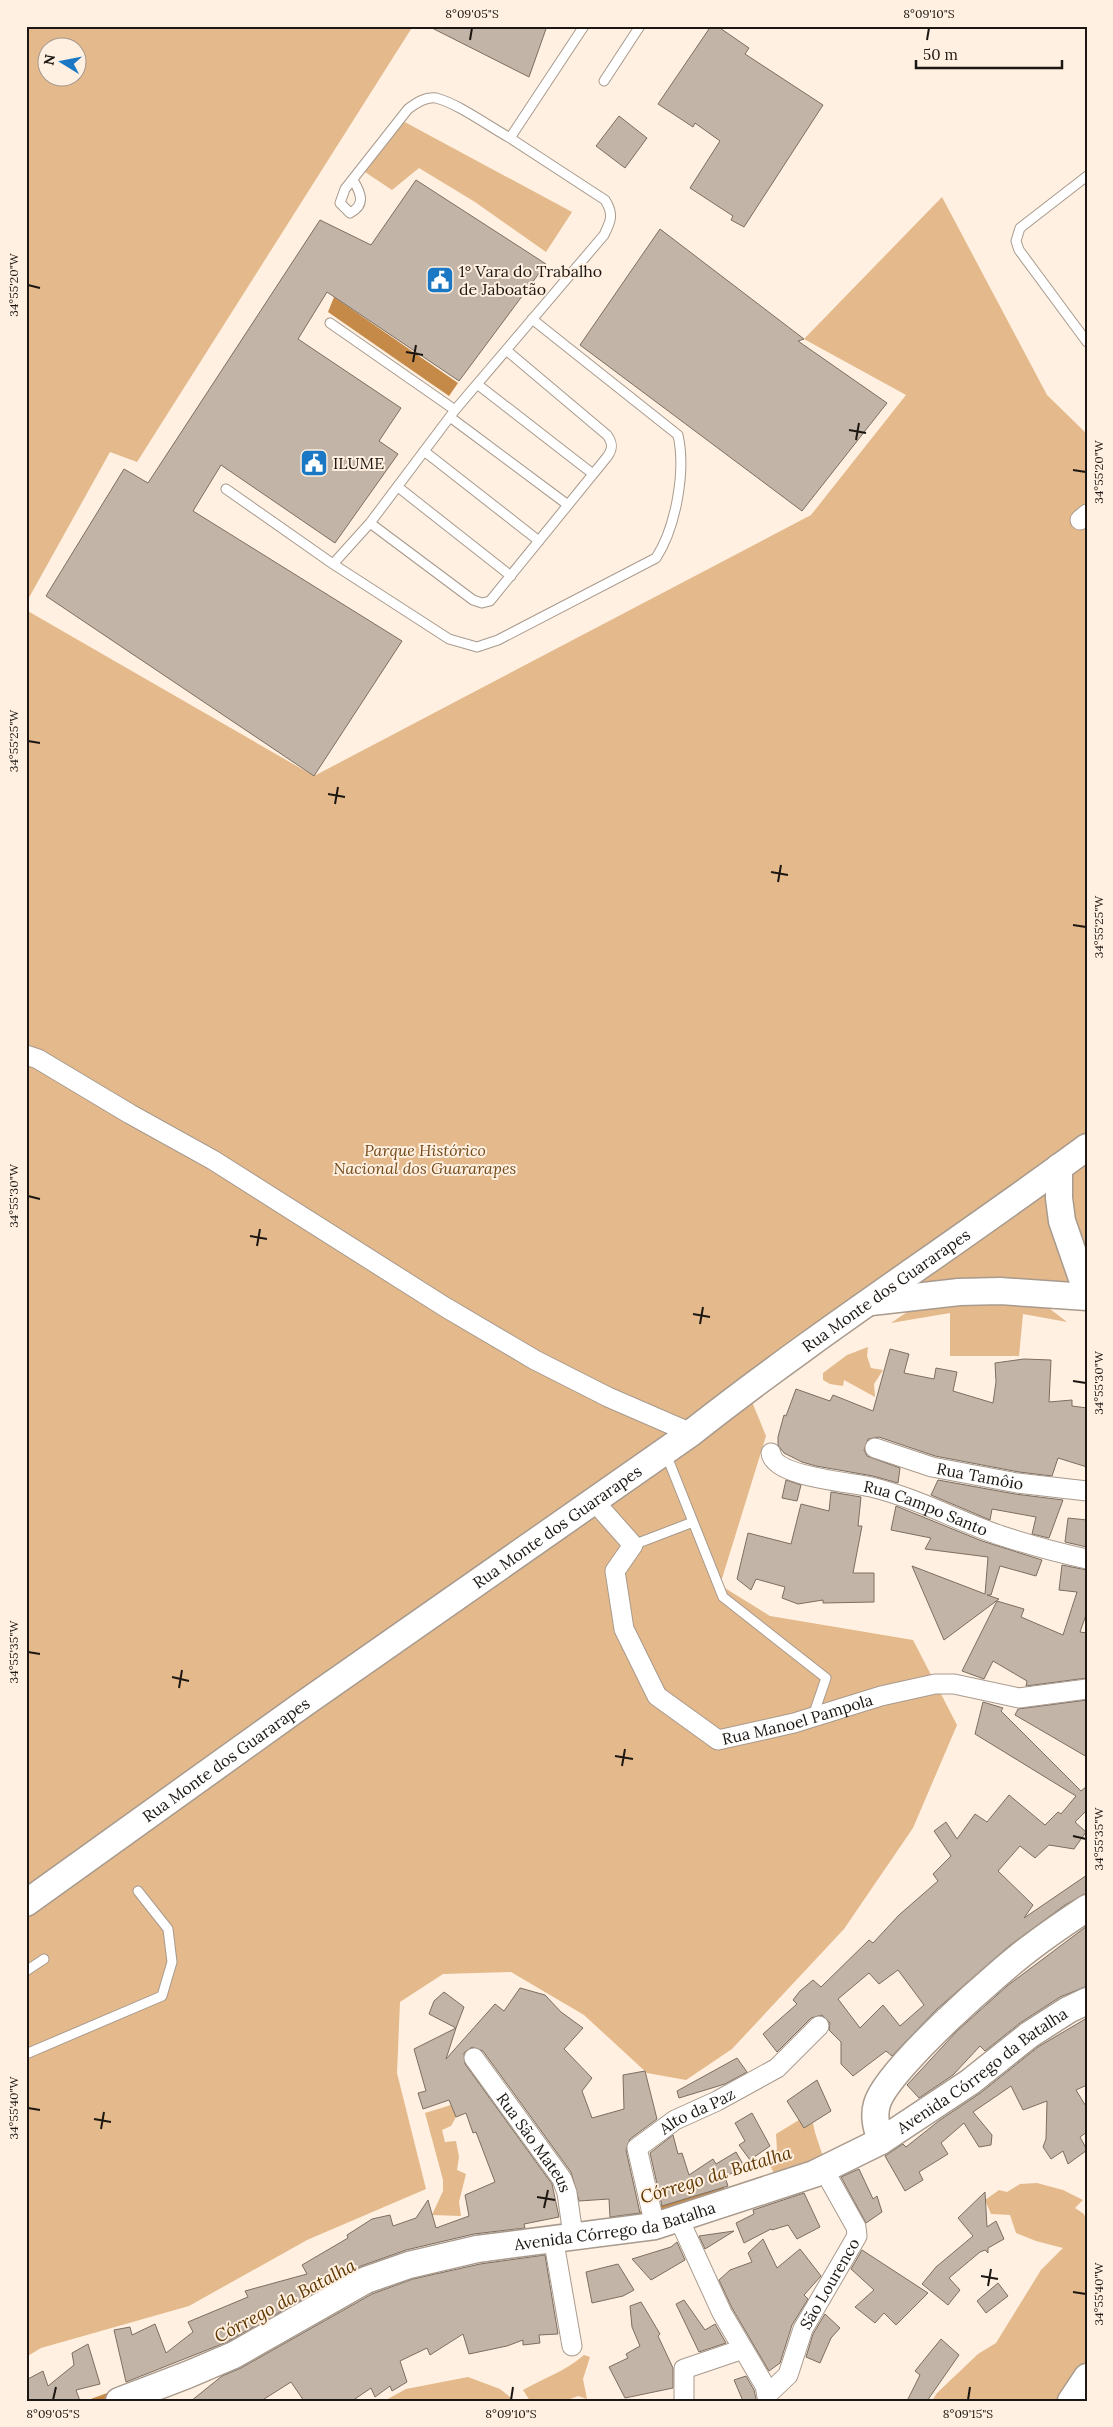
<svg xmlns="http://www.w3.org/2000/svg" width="1113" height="2427" font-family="Lora,serif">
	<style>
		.green { fill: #e4b98b; fill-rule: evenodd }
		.water { fill: #c58a48 }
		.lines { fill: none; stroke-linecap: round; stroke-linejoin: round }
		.stream { stroke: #c58a48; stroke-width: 5.5 }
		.building { fill: #c2b4a6; stroke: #7c6f62; fill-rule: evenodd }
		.lane-casing { stroke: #a89a8d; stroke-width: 11 }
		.street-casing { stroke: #a89a8d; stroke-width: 21 }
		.secondary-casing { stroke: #a89a8d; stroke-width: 29 }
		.lane { stroke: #fff; stroke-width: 9 }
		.street { stroke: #fff; stroke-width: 19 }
		.secondary { stroke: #fff; stroke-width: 26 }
		.ticks { fill: none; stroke: #1c1712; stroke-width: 2 }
		.labels { text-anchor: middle; stroke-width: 4; stroke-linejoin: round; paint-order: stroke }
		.poi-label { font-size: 16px; fill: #1c1712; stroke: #fff0e1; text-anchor: start }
		.park-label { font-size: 16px; font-style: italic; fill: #734a19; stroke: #fff0e1 }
		.street-label { font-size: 16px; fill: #1c1712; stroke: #fff0e1 }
		.water-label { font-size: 18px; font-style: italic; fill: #5d3600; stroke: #fff0e1 }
		.neatline { fill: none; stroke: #1c1712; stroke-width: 2 }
		.ticks-label { font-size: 12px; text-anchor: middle; fill: #1c1712 }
	</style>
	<rect width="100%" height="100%" fill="#fff0e1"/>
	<path class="green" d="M26,26H413L137,462L110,452L26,603ZM48,48H78V78H48Z
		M401,120L572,212L546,252L475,202L419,168L392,190L362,170Z
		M942,197L1047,395L1087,434V1303L1041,1302L1067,1322L1023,1314L1019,1356H950V1313L891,1323L932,1295L868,1302L748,1392L766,1436L720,1585L770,1616L913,1640L957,1725L913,1828L844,1929L732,2049L686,2080L647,2073L584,2015L511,1972L443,1974L400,2002L397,2073L426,2189L307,2240L189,2306L41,2348L26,2357V610L314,776L811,515L906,395L804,339Z
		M868,1347L867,1356L871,1368L883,1370L874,1384L875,1397L844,1380L843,1386L830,1384L823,1380V1373L847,1355Z
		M451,2105L456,2117L451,2126L442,2130L445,2142L456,2141L459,2157L457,2170L466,2174L459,2202L461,2216L432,2215L443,2191V2180L425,2113Z
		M799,2120L804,2128L813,2123C815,2137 822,2149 824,2162L776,2178L767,2158L777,2150L776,2134Z
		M1037,2183L1063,2190L1083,2200L1075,2208L1084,2214L1087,2223L1085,2226L1087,2225V2401H932L937,2393L978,2354L996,2343L1041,2270L1063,2248L1036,2241L1016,2233L1010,2215L991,2214L985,2200L999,2190L1007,2192L1020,2184Z
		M584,2355L590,2357L583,2379L587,2399L578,2396L565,2401H530L523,2390C544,2378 566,2371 584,2355Z
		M468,2377L500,2389L515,2401H384L406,2389Z"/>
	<path class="water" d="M334,297L458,383L449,396L328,312Z"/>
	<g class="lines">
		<path class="stream" d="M631,2217L723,2190
			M93,2401L115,2393"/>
	</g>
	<path class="building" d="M428,26H547L529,77Z
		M711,26H717L749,48L745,54L823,105L744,227L731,220L733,216L690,188L720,141L695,123L693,127L658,104Z
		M619,116L647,138L625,168L596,146Z
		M416,180L546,264L459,381L327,292L298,339L401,408L379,441L398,454L335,543L221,465L193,511L402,641L314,776L46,596L124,469L148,483L320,220L371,245Z
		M660,229L804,339L798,341L887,403L802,511L580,345Z
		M890,1349L909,1354L904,1373L934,1379L936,1368L957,1372L953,1391L993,1403L996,1382L995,1363L1024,1359L1051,1360L1049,1402L1072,1400V1406L1087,1408V1467L1058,1458L1052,1476L1019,1472L935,1456L879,1437L868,1439L864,1450L867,1456L900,1468L898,1483L873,1476L816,1466L802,1462L784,1453L778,1445V1437L784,1415L786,1416L796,1389L830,1401L833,1395L873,1411Z
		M786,1480L801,1485L797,1501L782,1498Z
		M938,1480L1015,1494L1063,1500L1049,1538L1032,1534L1036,1517L992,1509L990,1520L931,1495Z
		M831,1492L861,1497L858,1526H862L853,1573H874V1602L823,1603V1600L798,1604L782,1598L785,1587L756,1579L751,1590L737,1579L748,1533L791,1544L801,1504L829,1511Z
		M896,1506L982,1541L1042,1560L1036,1576L1000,1566L991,1595H987L999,1599L944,1640L912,1566L985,1594L988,1557L925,1549L931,1538L891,1530Z
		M1068,1518L1087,1520V1547L1065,1542Z
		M1062,1565L1087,1570V1612L1080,1632L1087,1633V1678L1026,1686L1027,1681L993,1661L984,1679L962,1671L997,1601L1024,1609L1021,1617L1063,1635L1077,1592L1059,1590Z
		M1087,1700V1757L1015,1715L1018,1709Z
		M983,1702L1003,1708L1001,1711L1081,1791L1087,1786V1810L1075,1822L1086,1832L1074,1849L1049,1845L1035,1858L1020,1846L998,1871L1033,1905L1024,1918L1087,1875V1893L1065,1905L1009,1946L937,2009L892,2056L886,2051L853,2076L841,2064V2042L829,2030L830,2023L822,2015L811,2018L777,2052L763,2034L797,2004L793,2000L800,1991L813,1980L821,1987L869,1940L873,1943L899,1915L938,1881L933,1874L951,1856L934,1831L946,1822L957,1839L975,1814L987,1822L1009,1795L1045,1825L1058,1812L1061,1814L1076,1796L975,1734ZM898,1970L924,2005L900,2026L883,2005L860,2028L838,1999L869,1973L879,1984Z
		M1087,1926V1986L1060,1997L1020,2023L985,2051L980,2046L953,2075L919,2098L907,2085L957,2031L1007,1986Z
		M520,1988L545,1995L561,2012L583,2028L564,2049L592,2078L582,2091L592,2118L624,2109L623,2075L645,2071L657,2119L630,2139L626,2150L640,2213L610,2217L609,2199L579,2201L571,2172L483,2051L472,2047L464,2053L465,2064L552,2184L559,2217L524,2224L525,2228L474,2234L406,2250L361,2266L227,2342L126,2382L114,2330L130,2327L132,2335L155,2324L166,2353L193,2332L188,2322L248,2297L245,2291L307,2274L302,2265L348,2238L347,2235L372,2219L390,2215L393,2226L416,2218L428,2200L436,2228L469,2216L465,2195L495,2182L476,2132L473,2133L466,2113L456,2117L449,2100L423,2109L418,2093L426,2091L414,2049L456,2028L446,2059L495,2004L504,2011Z
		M444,1992L464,2007L456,2028L429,2014L434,2001Z
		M1087,2018V2085L1076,2090L1087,2108V2132L1080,2137L1087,2150L1068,2164L1063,2151L1051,2159L1043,2147L1046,2139L1047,2101L1023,2110L1011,2086L973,2112L992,2135L991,2145L979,2147L964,2123L941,2143L948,2154L919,2172L923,2180L905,2191L885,2156L903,2144L906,2147L940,2120L979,2094L1038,2047Z
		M737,2058L747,2072L725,2084L679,2098L677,2091Z
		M817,2080L831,2111L804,2128L787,2101Z
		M752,2113L770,2146L750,2160L739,2145L745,2141L735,2123Z
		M673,2135L678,2154L682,2153L689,2175L713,2159L716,2164L736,2152L744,2166L725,2177L728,2186L662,2206L650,2153Z
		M859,2169L873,2199L877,2196L882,2212L866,2223L841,2177Z
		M985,2192L987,2227L996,2221L1004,2239L988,2248V2253L985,2250L980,2252L949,2278L960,2290L948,2305L922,2284L936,2267L973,2236L958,2218Z
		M804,2193L820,2227L797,2239L788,2225L772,2230L771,2229L744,2243L736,2223L754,2214L753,2210Z
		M734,2231L705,2249L699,2236Z
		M763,2239L777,2268L800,2249L821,2276L804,2295L808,2299L792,2325L780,2363L769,2371L732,2308L719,2280L730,2270L752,2262L748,2253Z
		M677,2242L685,2260L651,2280L632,2259L671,2247Z
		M862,2250L928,2293L896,2325L884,2313L875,2323L855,2307L874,2290L851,2269Z
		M545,2255L558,2334L539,2335L540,2343L523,2345V2340L507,2346L469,2354L463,2334L430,2355L427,2348L400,2361L407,2382L392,2391L390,2386L375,2397L371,2388L352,2401H304L291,2382L261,2401H191L222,2376L241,2368L372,2294L413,2279L480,2264Z
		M618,2264L634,2290L623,2296L592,2303L586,2272Z
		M998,2283L1008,2296L986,2313L977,2301Z
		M684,2300L705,2330L715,2324L726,2343L699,2352L676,2304Z
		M641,2302L660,2334L658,2336L673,2368V2388L625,2398L609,2367L628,2358L626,2354L640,2346L632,2327L630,2306Z
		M825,2314L840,2328L831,2338L820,2363L806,2357L813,2334Z
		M941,2339L959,2355L927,2401H907L920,2375L915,2371Z
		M88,2344L100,2384L76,2390L80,2401H26V2380L43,2371L48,2386L74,2365L72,2353Z
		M746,2376L754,2390L756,2399L754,2401H743L734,2380Z"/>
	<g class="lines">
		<g class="lane-casing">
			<path id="lane" d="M604,81L640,26
				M1087,176L1020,228L1016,241L1019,250L1087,342
				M353,180C361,193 366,205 350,213L340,203L345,189L408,109C416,103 426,96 436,98C457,103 490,127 510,138
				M330,323L455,410
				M477,384L593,474
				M450,417L568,505
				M424,451L539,541
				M398,487L511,576
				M226,489L333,564L449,639L477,647L498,640L656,558C676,527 686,471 678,435L532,319
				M370,523L473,600L482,603L490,601L607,457C613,449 613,443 607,435L506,350
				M333,564L370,523L455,410L604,235C611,221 614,214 605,200L510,138L584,26
				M666,1454L723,1597L826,1678L813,1716
				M633,1545L693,1522
				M26,1971L44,1959
				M26,2054L162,1996L172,1962L168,1929L138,1891"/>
		</g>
		<g class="street-casing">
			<g id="street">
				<path d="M1080,520L1087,514"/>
				<path d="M26,1055L38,1059L130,1114L213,1160L445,1307L535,1360L608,1397L691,1433"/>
				<path id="s1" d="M875,1448L932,1467L1017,1483L1087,1491"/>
				<path id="s2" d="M771,1453C774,1477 849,1482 871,1487C917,1498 958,1521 1002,1536C1030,1545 1059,1553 1087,1559"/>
				<path id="s3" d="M594,1501L633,1545L615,1571L624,1629L657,1696L718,1740L794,1723L881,1696L935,1684H954L1019,1698L1087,1689"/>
				<path id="s4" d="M474,2058L562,2179L567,2193L573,2235"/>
				<path d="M679,2219L722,2313L765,2386L768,2401"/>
				<path id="s5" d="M655,2226L637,2148L675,2120L717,2101L777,2068L819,2026"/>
				<path d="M553,2237L572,2346"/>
				<path id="s6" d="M767,2395L788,2375L803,2329L857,2236L856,2227L824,2170"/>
				<path d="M684,2401V2369L743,2349"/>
			</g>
		</g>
		<g class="secondary-casing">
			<g id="secondary">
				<path d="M1059,1167V1198L1062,1221L1087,1293"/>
				<path d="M871,1302L959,1292L1000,1291L1087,1297"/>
				<path id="s7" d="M26,1903L302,1705L691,1433C819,1332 956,1244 1087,1147"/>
				<path d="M881,2141C877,2129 873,2117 877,2104C886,2070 1002,1968 1034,1945C1051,1932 1069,1920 1087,1908"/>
				<path id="s8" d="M119,2401L187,2375L234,2355L366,2280L409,2265L477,2249L655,2226L814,2174L881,2141L970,2082L1029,2035L1068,2010L1087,2001"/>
				<path d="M1071,2401L1087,2377"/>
			</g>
		</g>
		<use href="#lane" class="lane"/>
		<use href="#street" class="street"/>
		<use href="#secondary" class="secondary"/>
	</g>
	<path class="ticks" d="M470,40L472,28M927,40L929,28M28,285L40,288M406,352L423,355M413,362L416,345M849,430L866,433M856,440L859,423M1073,470L1086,472M28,741L40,743M328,794L345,797M335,804L338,787M771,872L788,875M778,882L781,865M1073,925L1086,927M28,1196L40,1199M250,1236L267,1239M257,1246L260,1229M693,1314L710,1317M700,1324L703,1307M1073,1381L1086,1383M28,1652L40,1654M172,1677L189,1681M179,1688L182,1670M615,1756L633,1759M622,1766L625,1749M1073,1836L1086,1839M28,2108L40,2110M94,2119L111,2122M101,2129L104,2112M537,2197L555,2200M544,2208L548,2190M981,2276L998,2279M988,2286L991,2269M1073,2292L1086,2294M53,2400L56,2387M511,2400L513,2387M968,2400L970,2387"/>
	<defs>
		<g id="civic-square" transform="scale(1.4375)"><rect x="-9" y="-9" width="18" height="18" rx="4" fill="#1a78c5" stroke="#fff0e1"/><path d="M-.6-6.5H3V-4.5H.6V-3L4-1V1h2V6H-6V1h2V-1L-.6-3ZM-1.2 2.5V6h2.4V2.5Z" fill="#fff"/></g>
	</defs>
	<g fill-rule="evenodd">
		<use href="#civic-square" x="440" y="280"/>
		<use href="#civic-square" x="314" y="463"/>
	</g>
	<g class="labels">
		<g class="poi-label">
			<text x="459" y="277">1° Vara do Trabalho<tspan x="459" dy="18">de Jaboatão</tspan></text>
			<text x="333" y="469">ILUME</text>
		</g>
		<g class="park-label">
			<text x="425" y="1156">Parque Histórico<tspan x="425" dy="18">Nacional dos Guararapes</tspan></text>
		</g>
		<g class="street-label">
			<text dy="6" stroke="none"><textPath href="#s7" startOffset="1056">Rua Monte dos Guararapes</textPath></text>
			<text dy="6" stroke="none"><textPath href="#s1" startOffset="109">Rua Tamôio</textPath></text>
			<text dy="6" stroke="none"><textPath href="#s2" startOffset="168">Rua Campo Santo</textPath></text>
			<text dy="6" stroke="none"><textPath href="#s7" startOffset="651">Rua Monte dos Guararapes</textPath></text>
			<text dy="6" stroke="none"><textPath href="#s3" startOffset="381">Rua Manoel Pampola</textPath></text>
			<text dy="6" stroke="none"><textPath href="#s7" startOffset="246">Rua Monte dos Guararapes</textPath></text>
			<text dy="6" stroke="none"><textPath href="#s8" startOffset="936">Avenida Córrego da Batalha</textPath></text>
			<text dy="6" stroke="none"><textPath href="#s5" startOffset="151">Alto da Paz</textPath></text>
			<text dy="6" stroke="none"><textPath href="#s4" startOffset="104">Rua São Mateus</textPath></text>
			<text dy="6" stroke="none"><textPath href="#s8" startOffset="531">Avenida Córrego da Batalha</textPath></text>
			<text dy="6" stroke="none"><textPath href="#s6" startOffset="130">São Lourenco</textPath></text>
		</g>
		<g class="water-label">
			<text transform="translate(716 2175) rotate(-17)" y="6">Córrego da Batalha</text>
			<text transform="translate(285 2301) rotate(-28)" y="6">Córrego da Batalha</text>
		</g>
	</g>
	<rect width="1113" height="2427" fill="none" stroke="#fff0e1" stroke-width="55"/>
	<g transform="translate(62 62) rotate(280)"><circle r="24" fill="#fff0e1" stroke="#a4998e"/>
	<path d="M0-4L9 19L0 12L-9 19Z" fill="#1a78c5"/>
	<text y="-8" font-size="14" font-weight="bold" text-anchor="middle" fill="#1c1712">N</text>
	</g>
	<path d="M916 60v8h146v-8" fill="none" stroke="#1c1712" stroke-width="2.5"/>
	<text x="923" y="60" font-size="15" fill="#1c1712" stroke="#fff0e1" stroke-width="4" paint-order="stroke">50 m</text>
	<rect x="28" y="28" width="1058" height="2372" class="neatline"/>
	<g class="ticks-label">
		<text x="472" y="18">8°09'05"S</text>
		<text x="929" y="18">8°09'10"S</text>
		<text transform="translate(14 285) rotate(-90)" y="4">34°55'20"W</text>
		<text transform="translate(1099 472) rotate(-90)" y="4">34°55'20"W</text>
		<text transform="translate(14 741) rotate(-90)" y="4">34°55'25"W</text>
		<text transform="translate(1099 927) rotate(-90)" y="4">34°55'25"W</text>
		<text transform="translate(14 1196) rotate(-90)" y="4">34°55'30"W</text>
		<text transform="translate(1099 1383) rotate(-90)" y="4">34°55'30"W</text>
		<text transform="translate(14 1652) rotate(-90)" y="4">34°55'35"W</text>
		<text transform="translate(1099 1839) rotate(-90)" y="4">34°55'35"W</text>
		<text transform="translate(14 2108) rotate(-90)" y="4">34°55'40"W</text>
		<text transform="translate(1099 2294) rotate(-90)" y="4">34°55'40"W</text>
		<text x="53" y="2418">8°09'05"S</text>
		<text x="511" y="2418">8°09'10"S</text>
		<text x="968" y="2418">8°09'15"S</text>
	</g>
</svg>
